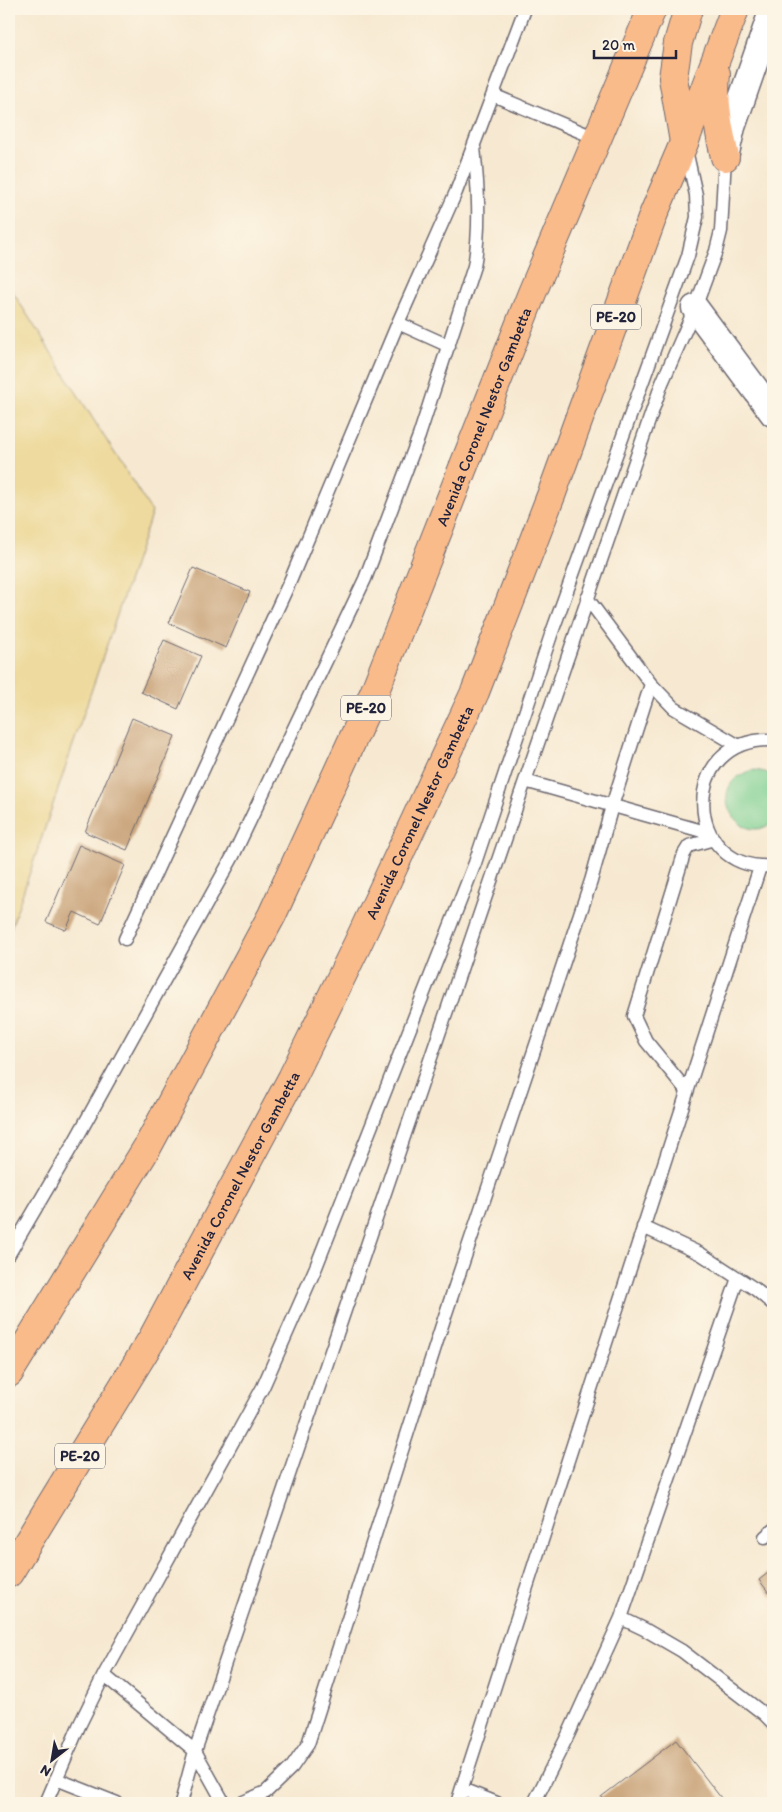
<svg xmlns="http://www.w3.org/2000/svg" width="782" height="1812" font-family="Itim,sans-serif">
	<style>
		.green { fill: #7bcf92; stroke: #4e7866 }
		.sand { fill: #eeda9e; stroke: #887e6c }
		.building { fill: #c8a177 }
		.lines { fill: none; stroke-linecap: round; stroke-linejoin: round }
		.lane-casing { stroke: #6d6870; stroke-width: 15 }
		.street-casing { stroke: #6d6870; stroke-width: 29 }
		.highway-casing { stroke: #6d6870; stroke-width: 30 }
		.lane { stroke: #fff; stroke-width: 12 }
		.street { stroke: #fff; stroke-width: 26 }
		.highway { stroke: #fabb8b; stroke-width: 28 }
		.labels { text-anchor: middle; stroke-width: 4; stroke-linejoin: round; paint-order: stroke }
		.shield { fill: #fcf5e5; stroke: #63616e; stroke-width: 1 }
		.shield-label { font-size: 15px; font-weight: bold; fill: #22223b }
		.street-label { font-size: 16px; fill: #22223b; stroke: #fcf5e5 }
	</style>
	<rect width="100%" height="100%" fill="#fcf5e5"/>
	<filter id="ink" filterUnits="userSpaceOnUse"><feTurbulence type="fractalNoise" baseFrequency=".02" numOctaves="2"/><feDisplacementMap in="SourceGraphic" scale="10" xChannelSelector="R" yChannelSelector="G"/><feConvolveMatrix kernelMatrix="1 2 1 2 8 2 1 2 1" color-interpolation-filters="sRGB"/></filter>
	<filter id="wash" filterUnits="userSpaceOnUse"><feTurbulence type="fractalNoise" baseFrequency=".0096" numOctaves="4" result="noise"/><feDisplacementMap in="SourceGraphic" scale="20" xChannelSelector="R" yChannelSelector="G"/><feGaussianBlur stdDeviation="1.12" result="paint"/><feColorMatrix in="noise" values="0 0 0 0 0 0 0 0 0 0 0 0 0 0 0 0 0 1.4 0 .05"/><feComposite in="paint" operator="in"/></filter>
	<g filter="url(#wash)">
		<rect width="100%" height="100%" fill="#f7e9d1"/>
		<path class="green" d="M755,770L765,772L773,776V822C738,851 699,781 755,770Z"/>
		<path class="sand" d="M9,286L152,512L9,934Z"/>
		<g id="blocks">
			<path class="building" d="M193,568L250,592L226,648L169,623Z
				M164,640L201,656L178,709L141,692Z
				M132,718L175,736L127,850L85,832Z
				M79,845L125,865L100,924L74,912L66,930L46,922Z
				M773,1569V1598L759,1580Z
				M676,1740L725,1803H593Z"/>
		</g>
	</g>
	<g filter="url(#ink)">
		<use href="#blocks" fill-opacity="0" stroke="#6d6870" stroke-width="1"/>
		<g class="lines">
			<g class="lane-casing">
				<path id="lane" d="M493,95L598,139
					M398,323L449,346
					M587,598L651,684L674,708L739,746
					M773,740C678,736 682,873 773,866
					M525,781L709,833
					M125,939L291,579L398,323L456,192L525,9
					M687,1091L646,1041L634,1016L684,854L689,846L714,839
					M643,1227L701,1254L755,1289L773,1304
					M9,1254L75,1141L233,856L365,579L419,436L474,266C481,227 478,186 474,147
					M765,1537L773,1530
					M621,1618L644,1629L682,1651L764,1714L773,1723
					M104,1675L195,1751L224,1803
					M56,1779L117,1803
					M462,1789L497,1803
					M46,1803L79,1726L104,1675L263,1387L316,1267L475,863L551,635L688,256L697,217L696,195L686,150
					M181,1803L195,1751L525,781L662,383L695,308L716,251L721,231L725,157
					M241,1803L266,1792L292,1767L308,1744L444,1319L591,881L612,806L651,684
					M457,1803L760,867
					M534,1803L569,1733L621,1618L738,1278"/>
			</g>
			<g class="street-casing">
				<path id="street" d="M725,157L732,127L773,9
					M695,308L773,413"/>
			</g>
			<g class="highway-casing">
				<g id="highway">
					<path d="M716,74C713,102 719,130 725,157"/>
					<path d="M684,142L673,78L678,43L688,9"/>
					<path id="s1" d="M9,1373L148,1146L272,915L374,693L532,293L652,9"/>
					<path id="s2" d="M9,1573L152,1339L292,1078L357,945L475,692L552,493L654,213L684,143L735,9"/>
				</g>
			</g>
			<use href="#lane" class="lane"/>
			<use href="#street" class="street"/>
			<use href="#highway" class="highway"/>
		</g>
	</g>
	<g class="labels">
		<g class="shield">
			<rect x="591" y="304.5" width="50" height="25" rx="4"/>
			<rect x="341" y="695.5" width="50" height="25" rx="4"/>
			<rect x="55" y="1443.5" width="50" height="25" rx="4"/>
		</g>
		<g class="shield-label">
			<text x="616" y="322">PE-20</text>
			<text x="366" y="713">PE-20</text>
			<text x="80" y="1461">PE-20</text>
		</g>
		<g class="street-label">
			<text dy="6" stroke="none"><textPath href="#s1" startOffset="1070">Avenida Coronel Nestor Gambetta</textPath></text>
			<text dy="6" stroke="none"><textPath href="#s2" startOffset="865">Avenida Coronel Nestor Gambetta</textPath></text>
			<text dy="6" stroke="none"><textPath href="#s2" startOffset="460">Avenida Coronel Nestor Gambetta</textPath></text>
		</g>
	</g>
	<rect width="782" height="1812" fill="none" stroke="#fcf5e5" stroke-width="30"/>
	<g transform="translate(52 1760) rotate(211)" stroke="#fcf5e5" stroke-width="4" paint-order="stroke">
	<path d="M0-4L9 19L0 12L-9 19Z" fill="#22223b"/>
	<text y="-8" font-size="14" font-weight="bold" text-anchor="middle" fill="#22223b">N</text>
	</g>
	<path d="M594 50v8h82v-8" fill="none" stroke="#22223b" stroke-width="2.5"/>
	<text x="602" y="50" font-size="15" fill="#22223b" stroke="#fcf5e5" stroke-width="4" paint-order="stroke">20 m</text>
</svg>
